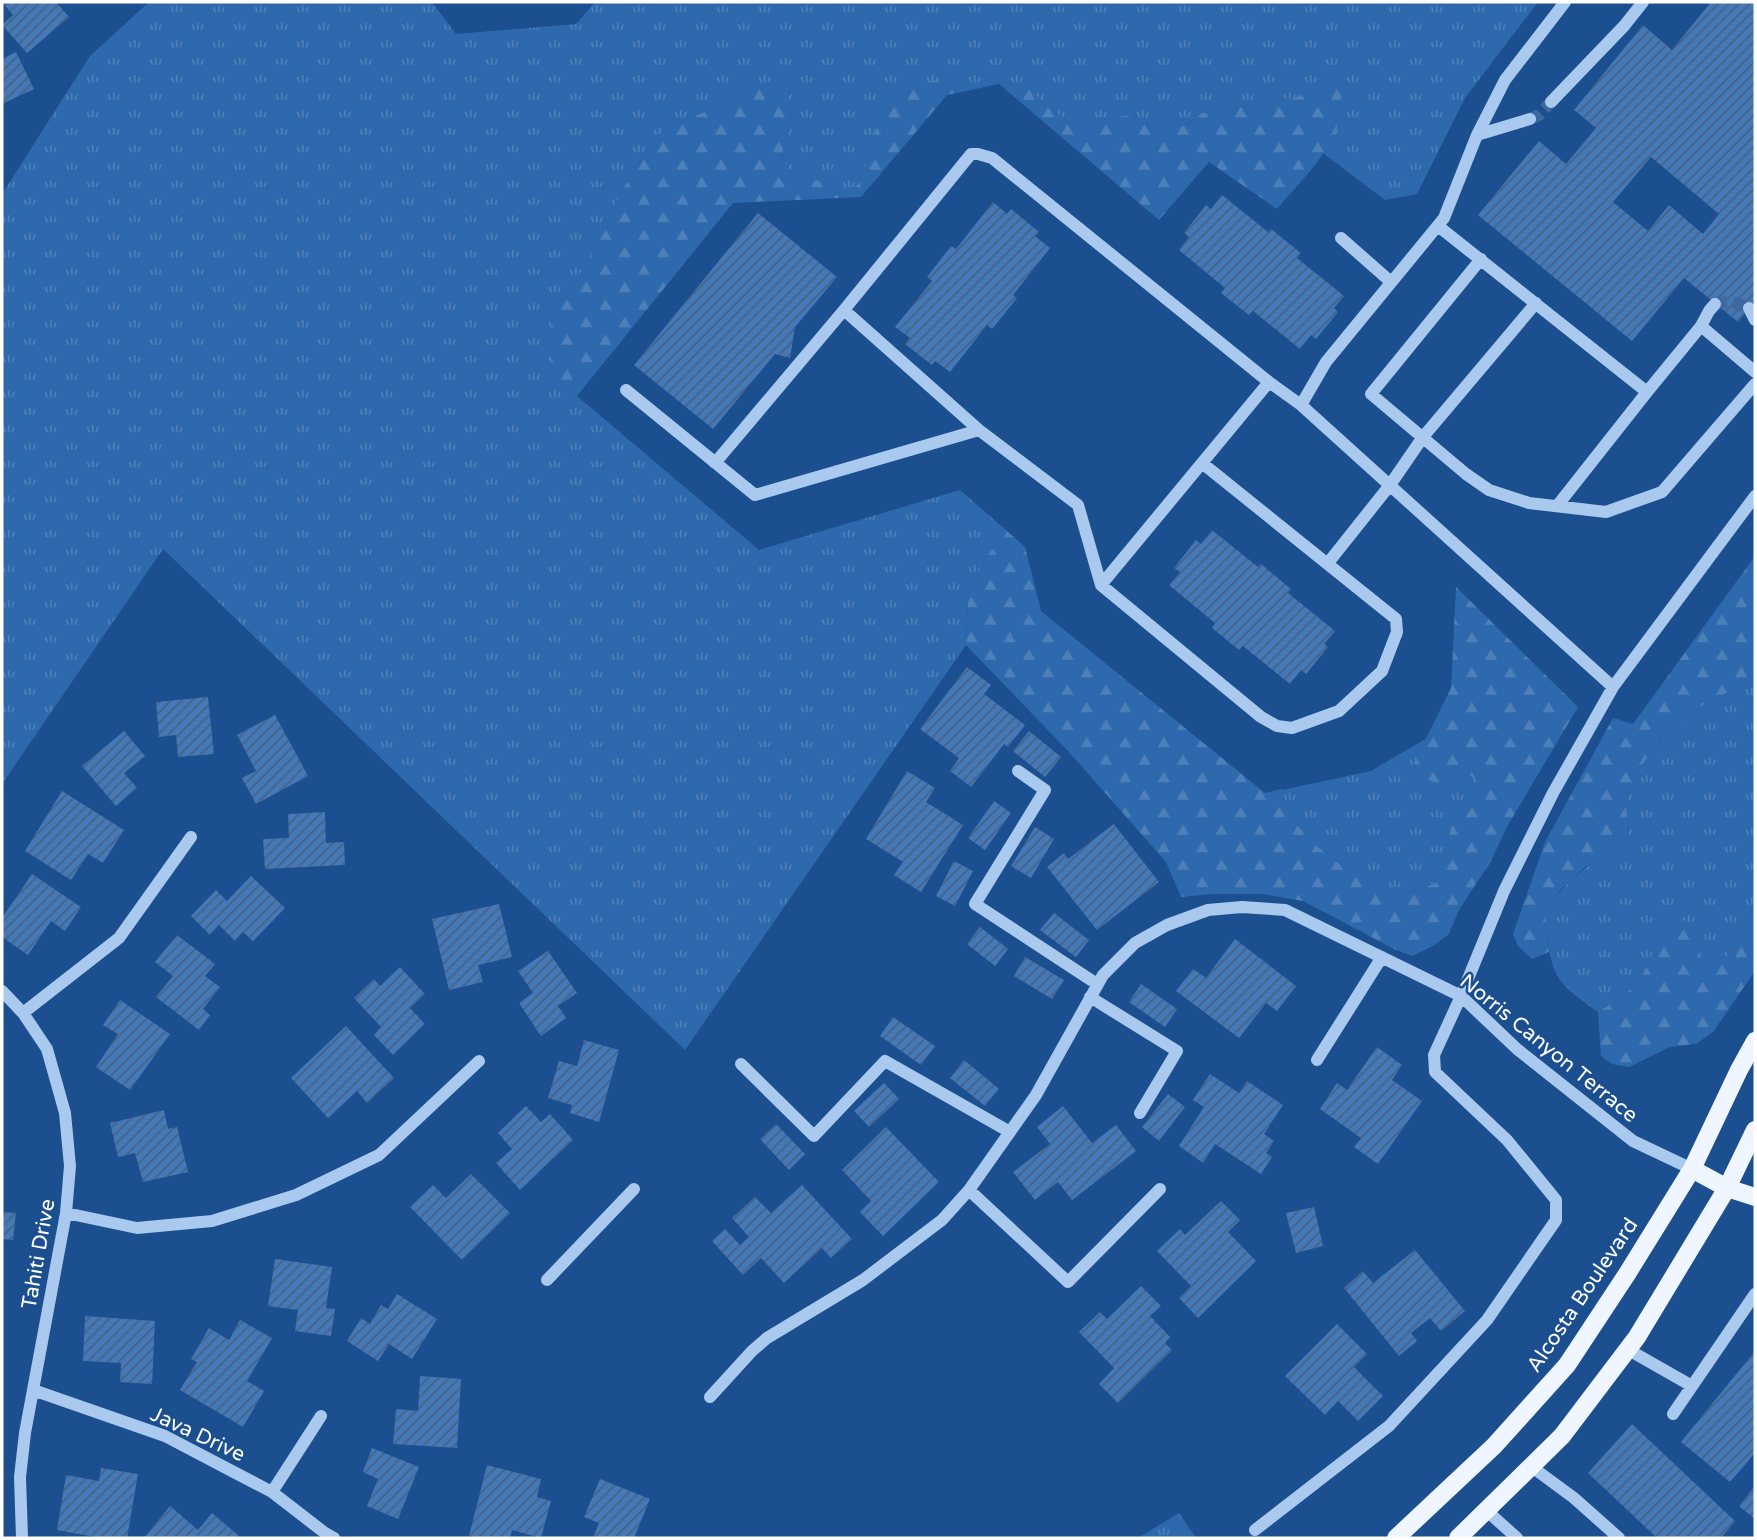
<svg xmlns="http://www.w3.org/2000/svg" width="1757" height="1540" font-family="'Varela Round',sans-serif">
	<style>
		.grass { fill: url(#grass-tufts) }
		.forest { fill: url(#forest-firs) }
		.building { fill: url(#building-hatch); fill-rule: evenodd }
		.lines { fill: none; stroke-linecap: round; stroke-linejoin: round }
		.minor-tunnel { stroke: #3d69a0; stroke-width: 12; stroke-dasharray: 12 6; stroke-linecap: butt }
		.minor { stroke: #a9c9ee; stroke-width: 12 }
		.major { stroke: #f0f6ff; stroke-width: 18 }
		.labels { text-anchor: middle; stroke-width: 5; stroke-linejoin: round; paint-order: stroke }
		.street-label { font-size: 21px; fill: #fff; stroke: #1b4f8f }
	</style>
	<defs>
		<pattern id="grass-tufts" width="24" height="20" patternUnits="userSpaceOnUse" patternTransform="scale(1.75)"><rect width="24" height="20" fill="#2e69ad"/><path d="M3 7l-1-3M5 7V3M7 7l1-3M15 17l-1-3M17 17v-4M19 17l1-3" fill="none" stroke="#4d80b9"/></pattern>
		<pattern id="forest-firs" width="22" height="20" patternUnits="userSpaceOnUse" patternTransform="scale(1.75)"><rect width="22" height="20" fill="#2e69ad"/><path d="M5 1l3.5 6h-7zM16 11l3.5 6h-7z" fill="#4d80b9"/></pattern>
		<pattern id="building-hatch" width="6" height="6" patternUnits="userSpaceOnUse" patternTransform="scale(1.75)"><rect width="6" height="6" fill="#4478b7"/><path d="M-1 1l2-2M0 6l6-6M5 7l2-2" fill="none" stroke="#486282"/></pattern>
	</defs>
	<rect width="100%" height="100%" fill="#1b4f8f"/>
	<path class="grass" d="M149,2H432L456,34L576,24L595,2H1538L1465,98L1417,194L1385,200L1323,153C1336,130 1341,116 1341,90L1322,86L1294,98L1202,113L1186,125L1155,129L1128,116L1110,117L1085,130C1060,119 1042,103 1024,84L964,83L944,79L877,125L869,157L858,184L841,198L834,183H821L788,169L782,156L793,104L748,88L719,106L680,122L663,131L651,144L621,192L604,233L584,268L558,376L577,396L759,550L960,490L1007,531L984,560L968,594L966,645L685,1050L163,549L2,784V194L90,56Z
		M1755,678V899L1748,918L1727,957L1702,963L1660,938L1644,972L1619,1003L1609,1005L1598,1012C1565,988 1552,982 1548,940C1548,932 1543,920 1545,913C1546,909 1549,907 1551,904C1572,872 1600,860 1628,837L1626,798L1637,771L1661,741L1698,708Z
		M1427,738L1414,763L1438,783L1469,775L1489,787L1475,805L1451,827L1445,857L1435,884L1407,892L1342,866L1313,843L1290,817L1282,790L1371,771Z
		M1179,1513L1196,1538H1138Z"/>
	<path class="forest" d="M944,79L964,83H1024C1042,103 1060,119 1085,130L1110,117L1128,116L1155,129L1186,125L1202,113L1294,98L1322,86L1341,89C1341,96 1342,104 1341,112C1335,150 1301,180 1277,209L1209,162L1159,220L999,84L947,95L861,197L733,203L577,396L557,376L546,341L558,310L604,233L621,192L634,171L651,144L663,131L680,122L719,106L748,88L777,82L793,104L782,156L788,169L821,182L834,183L841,198L858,184L869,157L877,125L887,107L907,92L926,82Z
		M1007,531L1025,547L1041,611L1265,793L1282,789L1290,817L1313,843L1342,866L1407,892L1435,884L1445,857L1451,827L1475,805L1488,788L1469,775L1438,783L1420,777L1414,763L1451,688L1456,587L1578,707L1508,825L1491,861L1459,910L1449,934L1433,946L1412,956L1394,949L1303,901L1262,894H1212L1181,897L1166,862L1069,752L966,645L968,594L984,560Z
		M1755,556V678L1698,708L1661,741L1637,771L1626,798L1628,837L1609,853L1584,868L1561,889L1545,913L1549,952L1532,959L1518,946L1513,934L1545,842L1613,718L1633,724Z
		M1755,899V971L1713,1032L1696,1044L1670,1047L1629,1067L1612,1064L1601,1056L1598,1012L1609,1005L1619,1003L1644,972L1660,938L1674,916L1696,926L1702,963L1727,957L1748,918Z"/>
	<path class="building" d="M2,2H56L69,17L27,53L2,25L13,15Z
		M1711,2H1755V301L1738,322L1684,278L1632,341L1478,215L1539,141L1566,164L1596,128L1574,110L1643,25L1672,50ZM1651,157L1719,214L1703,234L1669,205L1648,231L1613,202Z
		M16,52L34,89L2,104V59Z
		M1222,195L1268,232L1271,229L1301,253L1297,258L1344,296L1334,308L1338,312L1316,339L1311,335L1300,349L1253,311L1249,315L1221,293L1225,288L1179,250L1189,237L1184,233L1206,205L1211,209Z
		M993,202L1007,214L1011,209L1039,232L1035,236L1050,248L1013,295L1017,298L992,329L987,325L950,372L935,361L932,365L905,344L910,338L895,327L932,281L927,277L951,246L956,249Z
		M758,213L837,277L795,327L790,358L775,354L713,429L634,365Z
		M1212,530L1258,567L1261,564L1291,589L1288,593L1335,631L1324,644L1328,647L1306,674L1301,670L1290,684L1243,646L1239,650L1212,628L1215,623L1169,585L1180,572L1174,568L1196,540L1201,544Z
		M967,667L991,685L984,694L1025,725L1008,747L1004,744L971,787L950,771L959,758L920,729Z
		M208,697L214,754L178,757L176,735L159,737L156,702Z
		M275,715L308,776L256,804L242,778L256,771L237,735Z
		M124,731L145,756L124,773L137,788L116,806L82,766Z
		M1029,731L1061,757L1045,777L1013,751Z
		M907,771L935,788L926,802L963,825L921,892L894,875L903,862L866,839Z
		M62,791L124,830L103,863L88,854L71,880L25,851Z
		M994,801L1011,813L985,850L968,838Z
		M325,812L326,843L344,842L345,865L265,869L263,839L289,838L288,814Z
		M1114,824L1159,882L1097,930L1047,867L1064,853L1068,859Z
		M1035,827L1054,839L1031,878L1011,866Z
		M954,861L973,871L955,906L936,896Z
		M32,874L81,907L65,931L51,921L28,955L2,937V918Z
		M251,876L285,908L253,941L243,932L235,941L219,925L210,935L191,916L216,890L227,901Z
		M499,904L512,957L478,965L483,982L449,990L432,919Z
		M1054,913L1089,940L1076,957L1040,930Z
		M980,927L1008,949L995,966L967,944Z
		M177,935L215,964L205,976L220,987L203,1009L210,1015L199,1030L156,997L173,976L155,962Z
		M1235,939L1296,986L1277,1011L1266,1003L1239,1038L1176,991L1193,969L1206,978Z
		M548,951L577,993L558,1006L566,1018L541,1036L519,1003L533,993L518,971Z
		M1025,957L1064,980L1052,999L1014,976Z
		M400,967L425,994L410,1008L425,1024L393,1055L374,1035L381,1027L354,998L374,979L380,986Z
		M1141,984L1177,1009L1165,1027L1129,1002Z
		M120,1000L170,1034L130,1090L96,1067L118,1034L103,1025Z
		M893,1017L935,1046L921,1065L880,1036Z
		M346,1026L394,1078L367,1103L357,1091L328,1118L291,1078Z
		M584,1040L619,1050L599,1122L570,1113L572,1105L548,1098L559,1061L577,1066Z
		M1377,1047L1402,1065L1392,1080L1422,1101L1378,1164L1354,1147L1361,1138L1320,1109L1337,1083L1347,1090Z
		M964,1060L999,1089L985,1106L950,1078Z
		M1210,1074L1239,1093L1247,1081L1283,1105L1264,1134L1274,1141L1266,1153L1272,1157L1261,1174L1215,1144L1203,1163L1179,1146L1204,1107L1193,1100Z
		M884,1083L899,1099L869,1127L854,1111Z
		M1168,1094L1185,1107L1159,1141L1142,1127Z
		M526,1106L541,1122L550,1114L573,1140L520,1190L496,1163L512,1149L498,1133Z
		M1063,1106L1092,1143L1116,1125L1136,1151L1072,1200L1058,1182L1035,1200L1013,1172L1050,1144L1037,1127Z
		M164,1110L168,1129L177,1127L188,1172L143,1182L135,1153L118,1157L110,1123Z
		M776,1124L805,1154L789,1170L760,1139Z
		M886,1127L939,1182L883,1236L860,1212L871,1201L842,1170Z
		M471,1174L510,1213L462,1260L410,1207L433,1185L446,1198Z
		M802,1185L852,1239L831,1258L822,1248L784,1283L761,1258L743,1275L712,1241L725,1229L740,1245L749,1237L732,1218L755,1197L771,1213Z
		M1221,1201L1240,1220L1228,1232L1256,1261L1198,1318L1179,1298L1191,1286L1157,1251L1180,1229L1185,1235Z
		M1314,1207L1323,1246L1296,1253L1286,1213Z
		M2,1212L16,1213L13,1240L2,1239Z
		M1415,1250L1465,1311L1441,1331L1430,1318L1411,1333L1417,1341L1399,1356L1344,1288L1363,1271L1373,1283Z
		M275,1259L332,1267L326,1308L335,1309L331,1336L295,1331L298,1310L268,1306Z
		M1141,1286L1161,1306L1150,1316L1170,1337L1165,1343L1172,1350L1118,1403L1099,1384L1114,1368L1079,1332L1100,1312L1107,1319Z
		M397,1294L437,1319L412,1359L389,1344L378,1361L347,1341L361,1318L370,1324L381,1305L388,1309Z
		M85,1316L155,1321L152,1384L120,1382L121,1363L83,1361Z
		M240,1320L272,1338L247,1381L264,1391L243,1427L180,1390L197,1362L191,1359L209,1328L229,1340Z
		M1337,1324L1367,1354L1354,1367L1383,1396L1358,1421L1338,1401L1325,1415L1285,1376Z
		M1755,1351V1453L1730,1482L1681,1442Z
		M420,1376L461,1379L457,1448L393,1444L396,1409L418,1411Z
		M1632,1424L1735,1521L1721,1538H1657L1588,1473Z
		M372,1448L419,1467L398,1519L367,1506L378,1479L363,1472Z
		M487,1465L541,1479L537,1497L551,1501L541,1538L512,1530L510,1538H476L469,1536Z
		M101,1468L138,1474L127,1538H95V1537L57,1530L66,1475L99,1481Z
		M600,1479L650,1499L634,1538H593L599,1523L584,1517Z
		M1755,1486V1519L1739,1506Z
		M170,1506L198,1530L212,1513L239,1536L237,1538H144Z"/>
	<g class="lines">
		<path class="minor-tunnel" d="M1530,119L1539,115L1551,102
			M1715,304C1728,300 1737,303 1749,308"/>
		<path class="minor" d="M1565,2L1505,80L1477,135L1444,218L1326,362L1301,405L1613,687
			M1551,102L1624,26L1643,2
			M1477,135L1530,119
			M1438,226L1647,392
			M1341,238L1391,282
			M1481,259L1371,394L1466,474L1489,490L1529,503L1606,512L1662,492L1755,384
			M1749,308L1755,320
			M844,310L979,430
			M1701,326L1709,311L1715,304
			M626,390L755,495L979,430L1078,505L1101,585L1261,717L1277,726L1292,728L1339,711L1382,671L1397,632L1396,619L1202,463
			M715,463L844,310L971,154H978L992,158L1269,382L1301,405
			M1557,506L1647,392L1701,326L1755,372
			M1328,563L1390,485L1423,437L1536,303
			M1101,585L1269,382
			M1018,771L1045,790L975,904L1097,984
			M2,991L23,1013L47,1049L65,1113L70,1166L66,1213L25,1433L20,1477L22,1538
			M1090,997L1177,1051L1140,1113
			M23,1013L119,938L191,837
			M1317,1060L1382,957
			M741,1064L814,1136L885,1061L1010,1132
			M969,1190L1068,1282L1160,1189
			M66,1213L137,1228L212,1221L296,1195L379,1155L479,1061
			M547,1280L634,1189
			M1627,1349L1692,1386
			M33,1390L165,1436L272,1492L325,1533L334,1538
			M710,1397L752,1351L767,1338L863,1280L942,1220L969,1190L1036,1095L1103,975L1135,943L1167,925L1208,910L1242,907L1285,910L1461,996L1517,1049L1633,1141L1692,1169
			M1673,1414L1755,1294
			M1532,1467L1574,1498L1619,1538
			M272,1492L321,1416
			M1487,1511L1517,1538
			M1255,1530L1389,1426L1487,1320L1556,1220V1200L1507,1140L1435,1072L1434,1055L1461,996L1504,891L1553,793L1613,687L1755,496"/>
		<path class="major" d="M1692,1169L1727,1188L1755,1197
			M1396,1538L1494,1446L1567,1365L1627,1274L1692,1169L1739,1070L1755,1041
			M1458,1538L1562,1436L1637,1337L1727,1188L1755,1130"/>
	</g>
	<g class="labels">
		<g class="street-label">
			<text transform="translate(1549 1048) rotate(39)" y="7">Norris Canyon Terrace</text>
			<text transform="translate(38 1254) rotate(-80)" y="7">Tahiti Drive</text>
			<text transform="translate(1582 1295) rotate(-56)" y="7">Alcosta Boulevard</text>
			<text transform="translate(198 1434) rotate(25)" y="7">Java Drive</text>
		</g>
	</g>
	<rect width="1757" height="1540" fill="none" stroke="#ffffff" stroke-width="7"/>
</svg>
